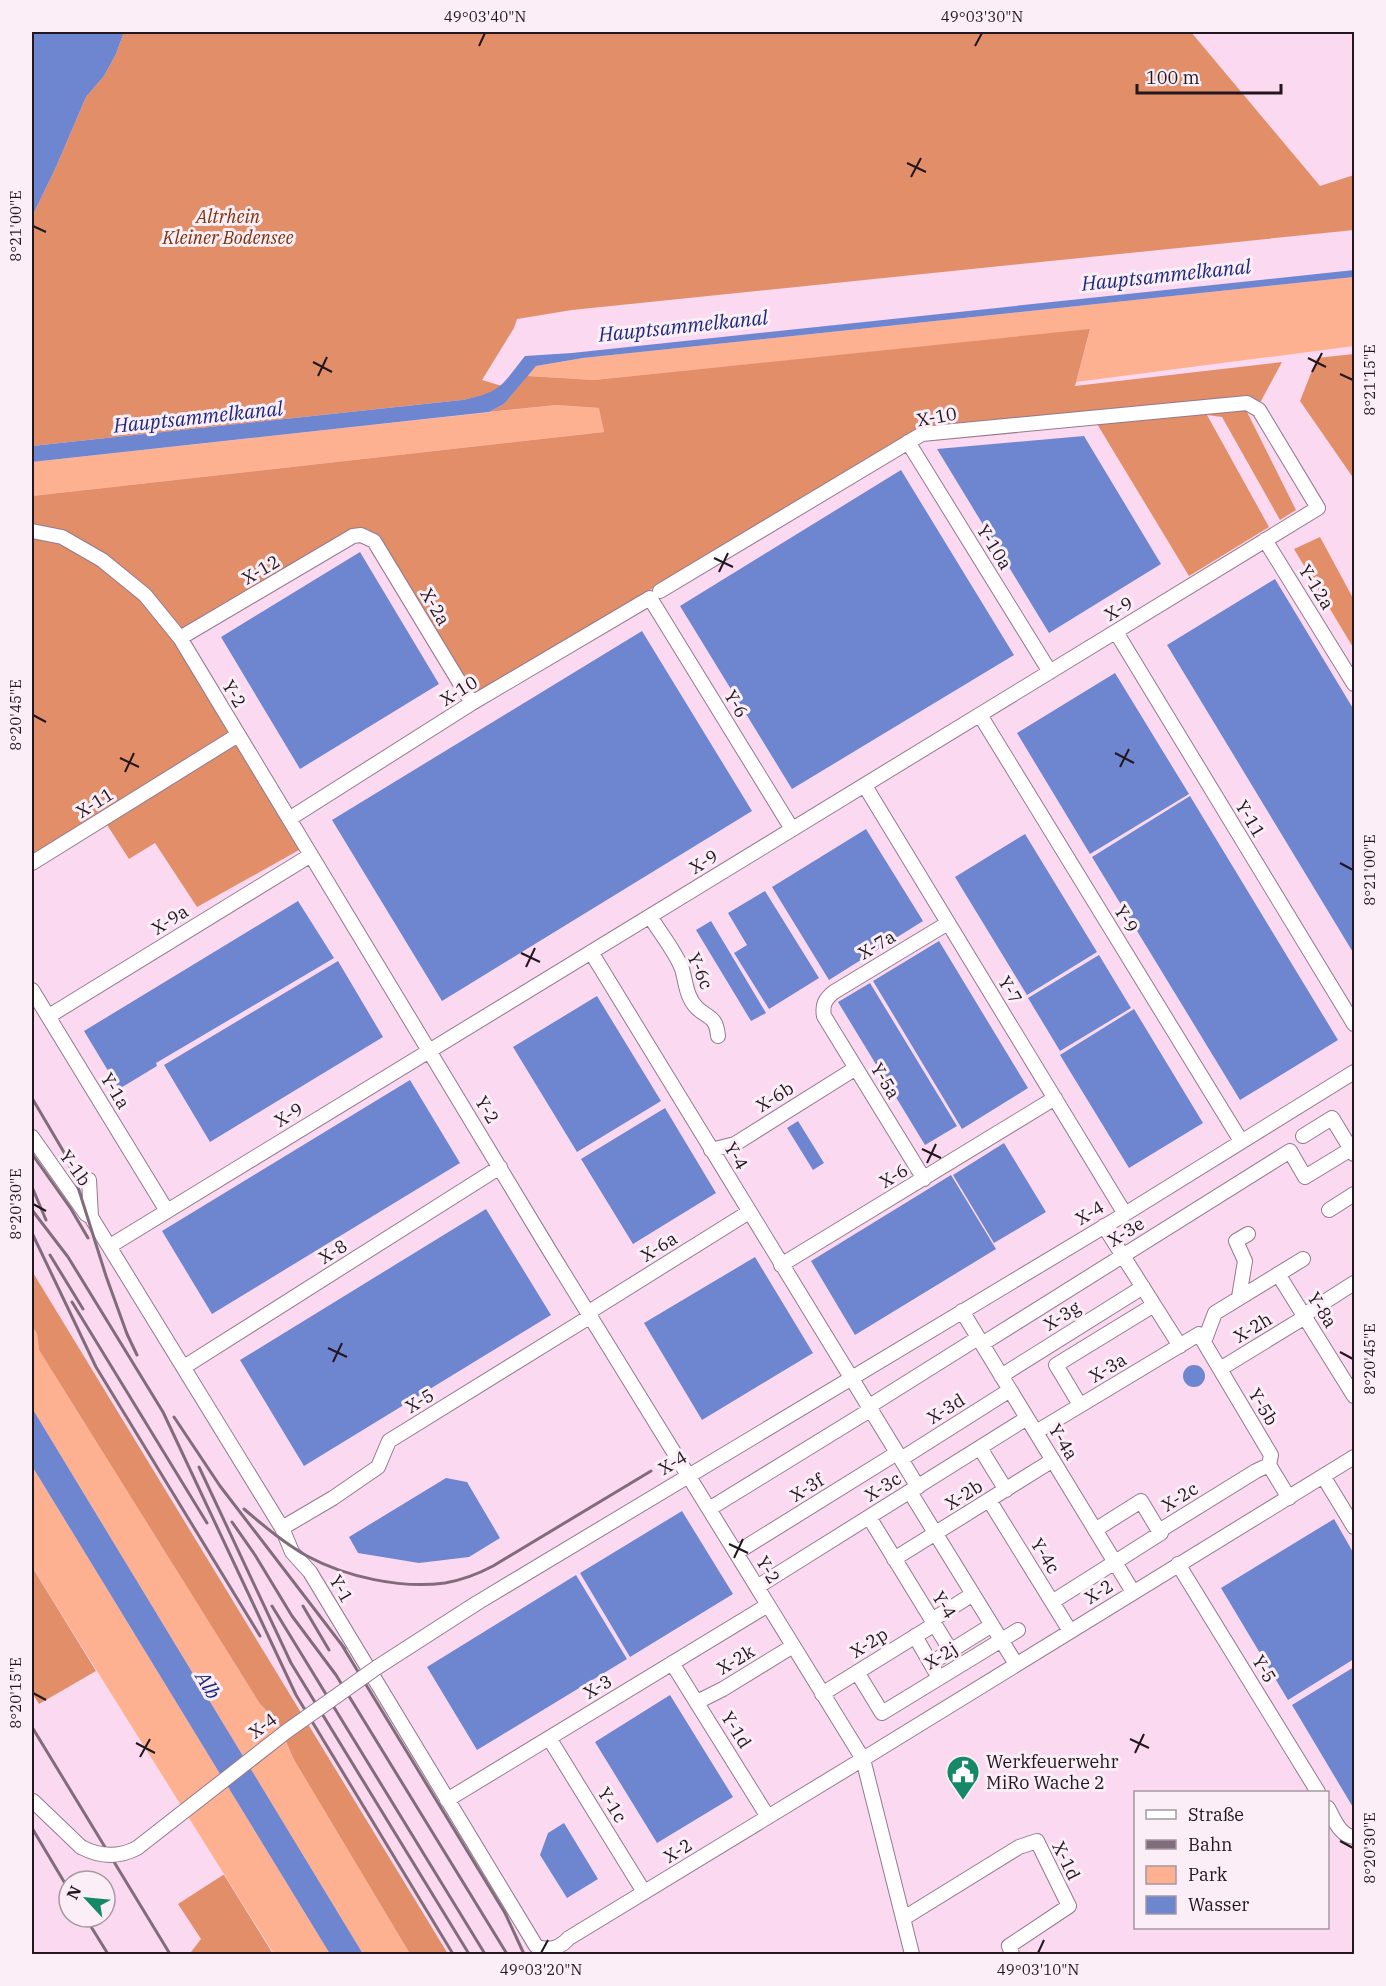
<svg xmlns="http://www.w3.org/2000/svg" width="1386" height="1986" font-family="'IBM Plex Serif',serif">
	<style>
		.green { fill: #fdb190 }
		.forest { fill: #e28e69 }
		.water { fill: #6e86d0 }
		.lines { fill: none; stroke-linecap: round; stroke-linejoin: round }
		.minor-casing { stroke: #95798d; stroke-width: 16 }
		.minor { stroke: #fff; stroke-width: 14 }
		.rail { stroke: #816c7b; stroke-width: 3 }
		.minor-bridge-casing { stroke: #95798d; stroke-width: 16; stroke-linecap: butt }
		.minor-bridge { stroke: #fff; stroke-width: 14 }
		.ticks { fill: none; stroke: #22171f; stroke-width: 2 }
		.labels { text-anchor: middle; stroke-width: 6; stroke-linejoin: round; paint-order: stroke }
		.park-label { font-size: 18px; font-style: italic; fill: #7c3106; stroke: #fbeef7 }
		.street-label { font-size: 18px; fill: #22171f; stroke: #fbeef7 }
		.poi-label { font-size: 18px; fill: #22171f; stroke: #fbeef7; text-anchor: start }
		.water-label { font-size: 20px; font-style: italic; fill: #1b2a7f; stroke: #fbeef7 }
		.neatline { fill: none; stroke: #22171f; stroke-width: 2 }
		.ticks-label { font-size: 15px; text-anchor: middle; fill: #22171f }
	</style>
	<rect width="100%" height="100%" fill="#fbdaf1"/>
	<path class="green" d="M1354,277V346L1076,382L1090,330L594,380L527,376L536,366L583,358Z
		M556,405L600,408L604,432L32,496V462Z
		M32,1325L37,1334L39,1350L260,1704L278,1722L293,1758L410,1954H363L32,1408Z
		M32,1466L330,1954H274L32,1567Z"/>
	<path class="forest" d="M124,32H1191L1320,186L1354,175V230L572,310L517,319L514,328L482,380L502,386L487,395L462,400L32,446V217L56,167L86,97L104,76L116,54Z
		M1090,329L1075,386L1282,362L1261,401L1245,408L1296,510L1280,520L1222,417L1207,415L1269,527L1189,576L1091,414L919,428L474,696L368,529L176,641L299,850L197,907L155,843L129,859L100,814L32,856V496L604,432L599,408L556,405L489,412L504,404L527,376L594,380Z
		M1354,354V479L1300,401L1317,358Z
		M1320,537L1354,600V649L1294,549Z
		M32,1271L448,1954H410L293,1758L278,1722L260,1704L39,1350L37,1334L32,1325Z
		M32,1567L96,1671L39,1704L32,1693Z
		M223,1875H224L273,1954H192L191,1952L201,1939L178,1904Z"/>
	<path class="water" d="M32,32H124L116,54L104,76L86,97L56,167L32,217Z
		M1354,270V277L583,358L536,366L504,404L489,412L32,462V446L462,400C502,392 501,386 525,356L572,353Z
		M1084,436L1161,564L1049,633L937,449Z
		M901,470L1014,655L792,789L680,606Z
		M360,552L439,684L300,769L221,637Z
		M1275,579L1354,710V954L1167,645Z
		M642,631L752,811L442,1001L332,820Z
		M1115,673L1189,794L1090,854L1017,733Z
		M1190,796L1338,1040L1240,1100L1092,857Z
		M866,829L923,921L829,980L772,887Z
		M1025,834L1097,952L1027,995L955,877Z
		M765,891L819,978L769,1009L734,953L747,945L728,913Z
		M298,901L334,958L156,1063L157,1066L119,1089L84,1031Z
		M711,921L766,1013L751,1021L696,930Z
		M939,941L1028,1088L962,1129L873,981Z
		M1099,955L1131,1008L1060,1051L1028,998Z
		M338,961L383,1037L210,1142L164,1065Z
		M870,983L957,1126L925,1145L838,1002Z
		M597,996L661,1101L577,1152L513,1047Z
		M1134,1009L1203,1123L1129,1168L1060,1055Z
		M410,1080L460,1163L212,1314L162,1231Z
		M665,1108L716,1193L633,1244L581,1159Z
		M798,1121L824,1163L813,1170L787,1128Z
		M1004,1143L1046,1212L994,1243L953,1175Z
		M951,1175L996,1249L855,1335L811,1261Z
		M486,1209L551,1315L304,1466L240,1360Z
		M755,1257L813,1353L702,1420L644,1323Z
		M1183 1376a11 11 0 1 1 22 0a11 11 0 1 1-22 0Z
		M32,1408L363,1954H330L32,1466Z
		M446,1478L467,1482L500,1538L469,1557L419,1563L358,1553L349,1537Z
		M682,1511L733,1594L630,1657L580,1573Z
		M1334,1519L1354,1554V1659L1288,1700L1221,1588Z
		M576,1575L627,1659L477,1750L427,1667Z
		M1354,1667V1809L1292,1705Z
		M670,1695L733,1797L657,1843L595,1742Z
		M564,1823L598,1879L567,1898L540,1855L548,1833Z"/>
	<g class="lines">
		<g class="minor-casing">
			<path id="minor" d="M908,442L1050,672
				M32,531L62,537L102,560L145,595L180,638L548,1248L863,1759L1354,1457
				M1265,540L1354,684
				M1116,632L1354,1024
				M180,638L353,536L361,535L374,541L472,703
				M980,715L1241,1141
				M865,786L1125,1214
				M289,819L472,703L650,598L792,829
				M32,863L238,735
				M650,916C659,932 676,952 682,969C686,982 686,997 697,1008C709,1019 716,1016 718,1036
				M591,952L918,1487
				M32,990L167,1211
				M49,1016L311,855
				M1303,1136L1332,1118L1354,1154
				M32,1137L86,1214L91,1217
				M711,1150L735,1144L856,1068
				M924,1179L824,1016C822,1005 825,999 834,992L948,923
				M89,1180L91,1217L282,1528L292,1552L310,1572L536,1946C549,1952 560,1948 569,1938L863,1759L912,1954
				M1329,1210L1354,1194
				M1104,1226L1180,1346
				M110,1246L1318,508L1259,410L1247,403L922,434L660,591
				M781,1265L1055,1098
				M1278,1274L1354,1396
				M1239,1297L1245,1261L1236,1241L1248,1234
				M962,1311L1133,1592
				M589,1312L749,1212
				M1304,1315L1354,1283
				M1204,1342L1215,1313L1303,1259
				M982,1344L1290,1151L1305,1177L1351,1149
				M184,1367L500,1167
				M1220,1369L1305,1317
				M1001,1376L1143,1287
				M1080,1405L1056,1365L1154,1305
				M868,1407L978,1338
				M1036,1432L1199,1334L1271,1455L1269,1465L1289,1498
				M980,1448L1006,1490
				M901,1459L1010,1390
				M1323,1476L1354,1527
				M910,1492L1016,1664
				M989,1500L1070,1631
				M709,1509L870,1410
				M869,1517L951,1651
				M282,1528L333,1498L378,1467L389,1441L591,1316
				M1095,1530L1141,1501L1159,1531
				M736,1553L897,1453
				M894,1559L1053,1460
				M1178,1564L1318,1792
				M757,1587L1027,1418
				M1052,1602L1161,1533L1159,1531L1256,1471L1269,1465
				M477,1603L1125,1214L1354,1072
				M932,1620L973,1594
				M915,1636L935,1671
				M672,1663L768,1817
				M931,1663L992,1625
				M857,1672L882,1713L1018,1630
				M822,1694L935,1624
				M697,1702L723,1689L793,1646
				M549,1738L644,1892
				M447,1800L768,1605
				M33,1801L81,1847
				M1328,1808C1334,1819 1340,1836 1354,1837
				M904,1918L1019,1847L1037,1841L1069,1906L1009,1946L1012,1954"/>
		</g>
		<use href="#minor" class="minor"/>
		<path class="rail" d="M32,1098L65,1154L77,1184L106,1276L127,1334L137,1355
			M32,1154L71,1209L88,1238
			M32,1187L46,1220
			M32,1210L68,1257L163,1412L296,1695L453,1954
			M32,1233L96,1367L260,1636
			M50,1255L83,1309
			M72,1302L207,1523
			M174,1417L220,1486L345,1649
			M199,1467L291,1663L469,1954
			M244,1509C264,1526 284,1543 307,1556C346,1577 401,1589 445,1583C462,1580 478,1574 493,1566L651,1471
			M232,1522L255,1555L292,1616L336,1675L507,1954
			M272,1606L485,1954
			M303,1606L329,1650
			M340,1642L505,1913L524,1954
			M32,1727L170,1954
			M32,1828L69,1890
			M85,1917L108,1954"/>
		<g class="minor-bridge-casing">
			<path id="minor-bridge" d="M81,1847C100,1857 118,1858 137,1848L287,1731L376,1668L477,1603"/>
		</g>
		<use href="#minor-bridge" class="minor-bridge"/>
	</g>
	<path class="ticks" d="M479,46L485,33M975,46L982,33M907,163L926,172M911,177L921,158M33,226L46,232M1308,358L1326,367M313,362L332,372M1312,372L1322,353M1340,374L1353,380M318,376L327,357M714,558L733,567M719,572L728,553M33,715L46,722M1115,753L1134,763M120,758L139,767M1120,767L1129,749M125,772L134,753M1340,863L1353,870M521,953L540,962M526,967L535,948M922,1149L941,1158M927,1163L936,1144M33,1204L46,1211M328,1348L347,1357M1340,1352L1353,1359M333,1362L342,1343M729,1544L748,1553M734,1558L743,1539M33,1693L46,1700M1130,1739L1149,1748M136,1743L155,1753M1135,1753L1144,1734M140,1757L150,1739M1340,1841L1353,1848M541,1953L548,1940M1038,1953L1044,1940"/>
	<defs>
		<g id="civic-pin" transform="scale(1.725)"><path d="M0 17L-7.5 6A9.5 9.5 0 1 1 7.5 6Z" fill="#158868" stroke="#fbeef7"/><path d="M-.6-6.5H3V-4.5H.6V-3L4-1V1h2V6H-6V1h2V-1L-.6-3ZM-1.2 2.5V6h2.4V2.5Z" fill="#fff"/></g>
	</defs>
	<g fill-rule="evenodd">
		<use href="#civic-pin" x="963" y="1772"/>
	</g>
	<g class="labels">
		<g class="park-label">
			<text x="228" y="223">Altrhein<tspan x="228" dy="21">Kleiner Bodensee</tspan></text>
		</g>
		<g class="street-label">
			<text transform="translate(937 417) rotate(-10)" y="6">X-10</text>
			<text transform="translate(994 547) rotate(58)" y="6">Y-10a</text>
			<text transform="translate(261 570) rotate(-30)" y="6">X-12</text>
			<text transform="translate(1316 587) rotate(58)" y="6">Y-12a</text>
			<text transform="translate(435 607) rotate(59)" y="6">X-2a</text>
			<text transform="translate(1119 609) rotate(-31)" y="6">X-9</text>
			<text transform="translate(459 691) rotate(-32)" y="6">X-10</text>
			<text transform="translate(234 694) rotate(59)" y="6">Y-2</text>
			<text transform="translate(736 704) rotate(59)" y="6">Y-6</text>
			<text transform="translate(95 803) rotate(-32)" y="6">X-11</text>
			<text transform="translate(1250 819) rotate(59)" y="6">Y-11</text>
			<text transform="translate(704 862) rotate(-31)" y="6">X-9</text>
			<text transform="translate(1126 919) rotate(59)" y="6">Y-9</text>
			<text transform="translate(170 920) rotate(-32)" y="6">X-9a</text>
			<text transform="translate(877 945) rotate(-31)" y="6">X-7a</text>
			<text transform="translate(700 971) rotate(67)" y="6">Y-6c</text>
			<text transform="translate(1010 990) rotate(59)" y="6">Y-7</text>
			<text transform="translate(885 1081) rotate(59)" y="6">Y-5a</text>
			<text transform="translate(115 1091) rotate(59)" y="6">Y-1a</text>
			<text transform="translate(775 1097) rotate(-32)" y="6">X-6b</text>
			<text transform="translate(487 1110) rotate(59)" y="6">Y-2</text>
			<text transform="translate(289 1115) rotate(-31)" y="6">X-9</text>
			<text transform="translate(736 1156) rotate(59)" y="6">Y-4</text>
			<text transform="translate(75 1168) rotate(54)" y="6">Y-1b</text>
			<text transform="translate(894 1176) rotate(-31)" y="6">X-6</text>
			<text transform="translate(1090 1213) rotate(-31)" y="6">X-4</text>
			<text transform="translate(1126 1232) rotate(-32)" y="6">X-3e</text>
			<text transform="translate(659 1247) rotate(-32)" y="6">X-6a</text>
			<text transform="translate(333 1252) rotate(-32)" y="6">X-8</text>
			<text transform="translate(1322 1310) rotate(58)" y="6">Y-8a</text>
			<text transform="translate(1062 1316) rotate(-32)" y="6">X-3g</text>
			<text transform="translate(1253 1328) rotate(-31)" y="6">X-2h</text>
			<text transform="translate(1108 1368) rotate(-31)" y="6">X-3a</text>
			<text transform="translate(420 1401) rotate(-31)" y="6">X-5</text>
			<text transform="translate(1263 1407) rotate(59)" y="6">Y-5b</text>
			<text transform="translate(946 1409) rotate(-32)" y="6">X-3d</text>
			<text transform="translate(1063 1442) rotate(59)" y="6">Y-4a</text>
			<text transform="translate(673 1463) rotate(-31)" y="6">X-4</text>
			<text transform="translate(883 1487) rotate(-32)" y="6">X-3c</text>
			<text transform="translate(807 1488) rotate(-32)" y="6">X-3f</text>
			<text transform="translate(964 1495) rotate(-32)" y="6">X-2b</text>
			<text transform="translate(1180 1497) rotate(-32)" y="6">X-2c</text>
			<text transform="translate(1045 1556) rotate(58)" y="6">Y-4c</text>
			<text transform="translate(768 1570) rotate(59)" y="6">Y-2</text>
			<text transform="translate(341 1589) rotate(60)" y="6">Y-1</text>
			<text transform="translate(1099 1592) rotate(-32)" y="6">X-2</text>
			<text transform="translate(944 1605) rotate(58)" y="6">Y-4</text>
			<text transform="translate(869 1643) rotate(-32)" y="6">X-2p</text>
			<text transform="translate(941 1656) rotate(-32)" y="6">X-2j</text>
			<text transform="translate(736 1660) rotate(-31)" y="6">X-2k</text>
			<text transform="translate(1264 1669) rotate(59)" y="6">Y-5</text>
			<text transform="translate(598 1687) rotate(-31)" y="6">X-3</text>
			<text transform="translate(263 1726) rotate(-37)" y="6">X-4</text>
			<text transform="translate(736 1730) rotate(58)" y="6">Y-1d</text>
			<text transform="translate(612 1805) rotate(58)" y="6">Y-1c</text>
			<text transform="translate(678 1851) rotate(-32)" y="6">X-2</text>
			<text transform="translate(1066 1861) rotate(64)" y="6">X-1d</text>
		</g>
		<g class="poi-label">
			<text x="986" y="1768">Werkfeuerwehr<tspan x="986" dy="21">MiRo Wache 2</tspan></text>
		</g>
		<g class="water-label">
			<text transform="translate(1166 275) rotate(-6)" y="7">Hauptsammelkanal</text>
			<text transform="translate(683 326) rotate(-6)" y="7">Hauptsammelkanal</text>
			<text transform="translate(198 417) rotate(-6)" y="7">Hauptsammelkanal</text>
			<text transform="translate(208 1685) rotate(59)" y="7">Alb</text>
		</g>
	</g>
	<rect width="1386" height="1986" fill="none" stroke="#fbeef7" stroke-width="66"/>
	<rect x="1134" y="1791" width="195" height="138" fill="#fbeef7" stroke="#a498a1" stroke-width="1.5"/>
	<rect x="1146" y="1810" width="30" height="9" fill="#ffffff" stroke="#a498a1" stroke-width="1.5"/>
	<text x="1188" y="1821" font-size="18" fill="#22171f">Straße</text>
	<rect x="1146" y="1840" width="30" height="9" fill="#816c7b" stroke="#a498a1" stroke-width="1.5"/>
	<text x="1188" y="1851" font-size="18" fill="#22171f">Bahn</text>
	<rect x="1146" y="1866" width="30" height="18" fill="#fdb190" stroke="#a498a1" stroke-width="1.5"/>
	<text x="1188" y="1881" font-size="18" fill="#22171f">Park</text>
	<rect x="1146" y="1896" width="30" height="18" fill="#6e86d0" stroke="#a498a1" stroke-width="1.5"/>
	<text x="1188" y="1911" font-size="18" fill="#22171f">Wasser</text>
	<g transform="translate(87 1899) rotate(296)"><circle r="28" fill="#fbeef7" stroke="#a498a1" stroke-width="1.5"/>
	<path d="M0-4.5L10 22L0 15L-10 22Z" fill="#158868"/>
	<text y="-9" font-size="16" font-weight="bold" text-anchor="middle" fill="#22171f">N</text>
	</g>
	<path d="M1137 84v9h144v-9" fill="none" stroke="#22171f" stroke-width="3"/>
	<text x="1146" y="84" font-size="18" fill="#22171f" stroke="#fbeef7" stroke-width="4.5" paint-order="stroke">100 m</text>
	<rect x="33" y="33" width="1320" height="1920" class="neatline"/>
	<g class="ticks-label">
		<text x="485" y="22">49°03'40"N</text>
		<text x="982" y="22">49°03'30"N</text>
		<text transform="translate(16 226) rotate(-90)" y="5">8°21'00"E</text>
		<text transform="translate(1370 380) rotate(-90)" y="5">8°21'15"E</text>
		<text transform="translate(16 715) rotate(-90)" y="5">8°20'45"E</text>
		<text transform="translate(1370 870) rotate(-90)" y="5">8°21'00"E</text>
		<text transform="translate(16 1204) rotate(-90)" y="5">8°20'30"E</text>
		<text transform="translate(1370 1359) rotate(-90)" y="5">8°20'45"E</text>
		<text transform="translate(16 1693) rotate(-90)" y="5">8°20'15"E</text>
		<text transform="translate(1370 1848) rotate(-90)" y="5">8°20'30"E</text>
		<text x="541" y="1975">49°03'20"N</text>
		<text x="1038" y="1975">49°03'10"N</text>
	</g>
</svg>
